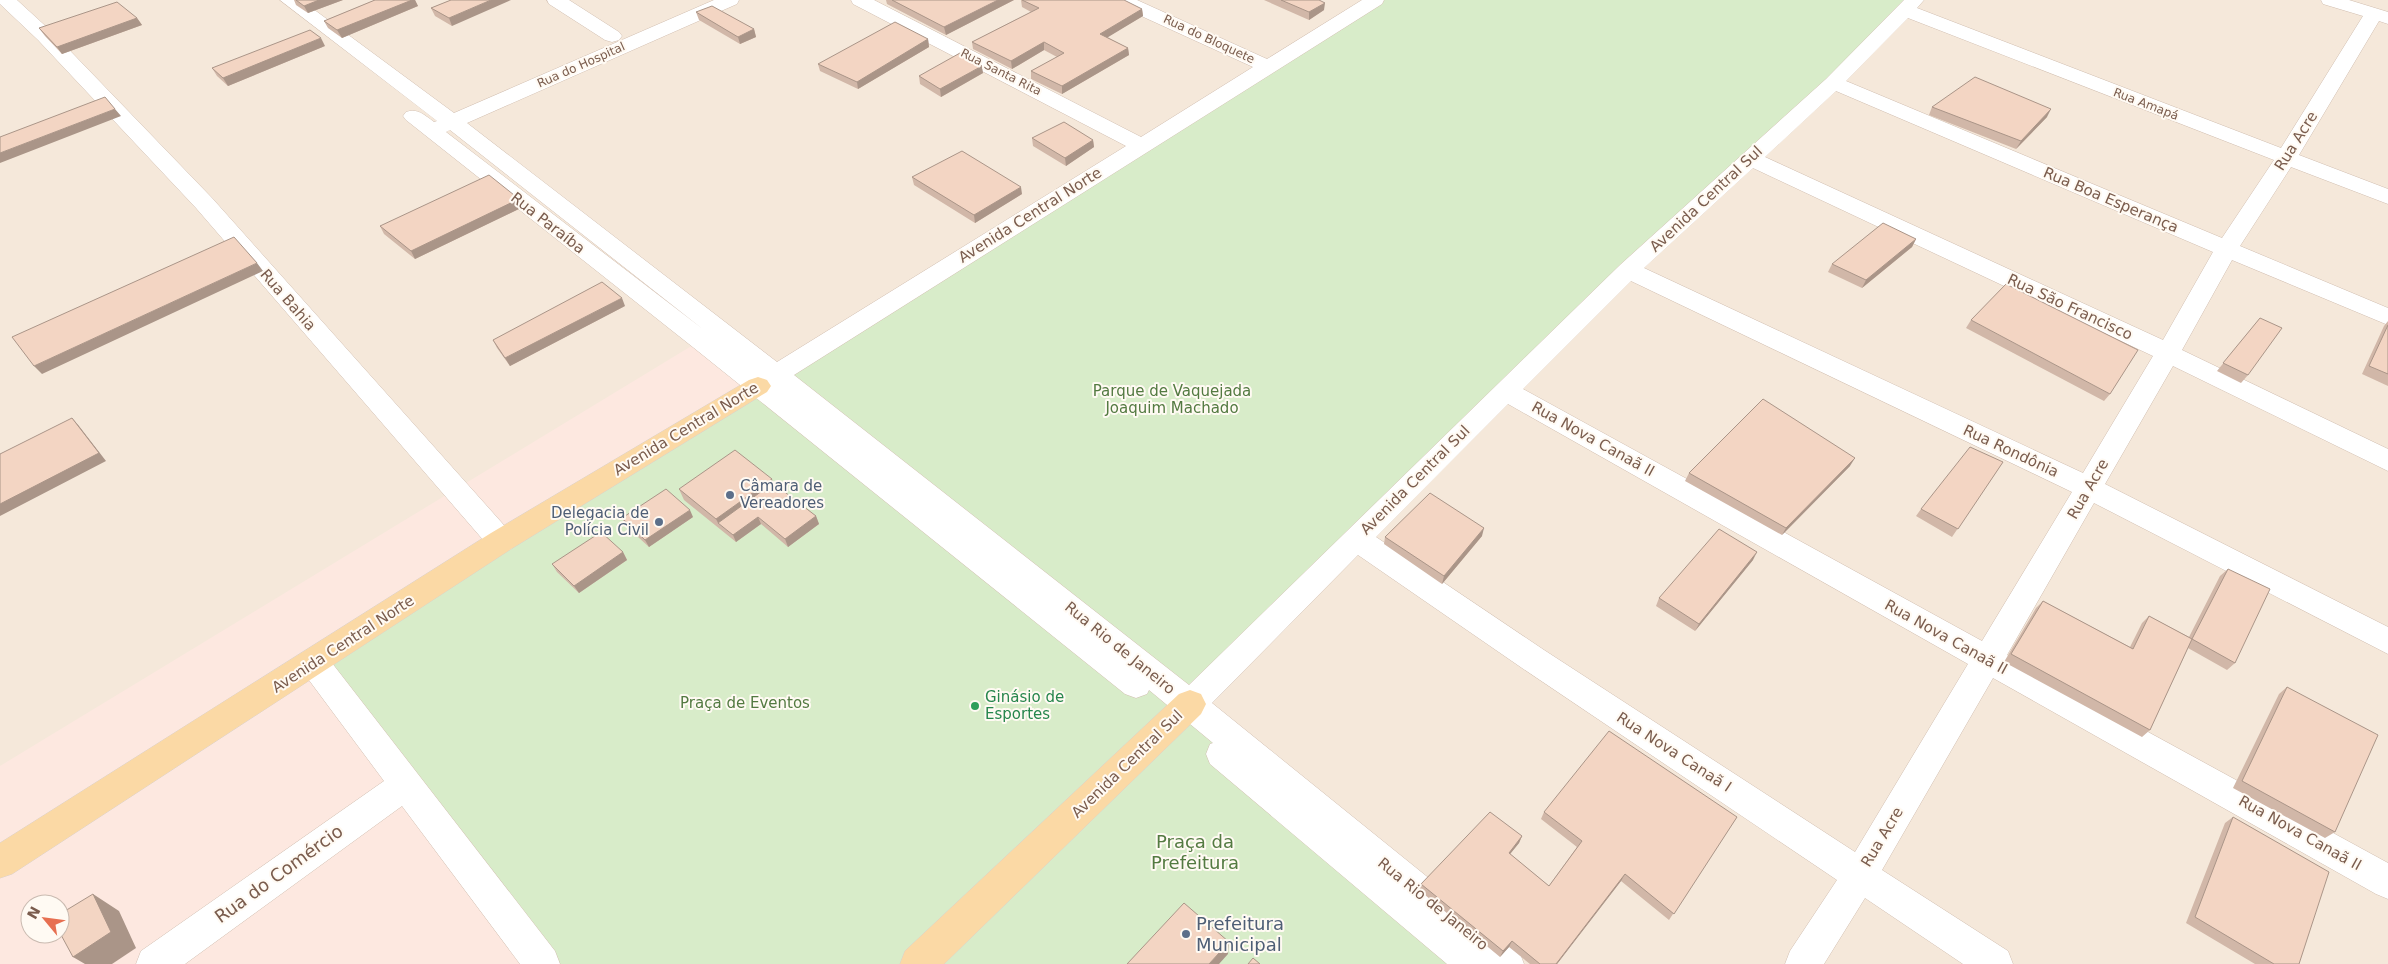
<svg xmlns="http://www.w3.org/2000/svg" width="2388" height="964" font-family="'DejaVu Sans',sans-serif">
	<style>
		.residential { fill: #f5e8da; fill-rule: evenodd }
		.commercial { fill: #fde8e0; fill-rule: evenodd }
		.green { fill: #d8ecc9 }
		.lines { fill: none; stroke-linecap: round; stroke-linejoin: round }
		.minor-casing { stroke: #d1beb0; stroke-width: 1 }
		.major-casing { stroke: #dad1cd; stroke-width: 1 }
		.minor { fill: #fff; fill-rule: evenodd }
		.major { fill: #fbd9a5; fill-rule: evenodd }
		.wall { fill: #d1b7a8 }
		.shaded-wall { fill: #aa9588 }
		.building { fill: #f3d5c3; stroke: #aa9588 }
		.service-dot { fill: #5c6f8a; stroke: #fffaf3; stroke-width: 2 }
		.leisure-dot { fill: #2e9e5b; stroke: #fffaf3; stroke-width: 2 }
		.labels { text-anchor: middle; stroke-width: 4; stroke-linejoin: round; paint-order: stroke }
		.far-street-label { font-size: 12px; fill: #7a5c4d; stroke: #fffaf3 }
		.street-label { font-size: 15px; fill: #7a5c4d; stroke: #fffaf3 }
		.park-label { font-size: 15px; fill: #537a41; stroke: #fffaf3 }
		.service-label { font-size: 15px; fill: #4e5e75; stroke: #fffaf3; text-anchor: start }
		.leisure-label { font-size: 15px; fill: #27864d; stroke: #fffaf3; text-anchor: start }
		.near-park-label { font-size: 18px; fill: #537a41; stroke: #fffaf3 }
		.near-street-label { font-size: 18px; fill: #7a5c4d; stroke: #fffaf3 }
		.near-service-label { font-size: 18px; fill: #4e5e75; stroke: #fffaf3; text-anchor: start }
	</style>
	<rect width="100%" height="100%" fill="#fdf6ec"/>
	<path class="residential" d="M0,0H2388V964H0ZM30,904H60V934H30Z"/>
	<path class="commercial" d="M721,328L1496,964H0V766ZM30,904H60V934H30Z"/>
	<path class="green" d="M1374,0H1917L1190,704L1506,964H541L312,666Z"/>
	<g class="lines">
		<g class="minor-casing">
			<path id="minor" d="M0,0H17L52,32L212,198L511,533L515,541L511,549L501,552L491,549L196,208L38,40L0,4Z
				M280,0H301L454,113L714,0H739L737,4L467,123L777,362L1126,146L853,4L851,0H874L1141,137L1253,67L1115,4L1113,0H1137L1267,59L1362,0H1384L1382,4L794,375L1189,685L1620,265L1826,79L1904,0H1924L1917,8L2281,148L2363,16L2323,4L2321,0H2349L2388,12V24L2379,21L2299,155L2388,189V204L2291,167L2240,246L2388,308V325L2232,260L2182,350L2388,449V471L2173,366L2105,484L2388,627V654L2094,503L2007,655L2388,863V899L2376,894L1993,678L1882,870L2008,951L2013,964H1963L1865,898L1824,964H1785L1790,951L1837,880L1522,668L1358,555L1212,703L1519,951L1524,964H1447L1210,764L1206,754L1210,744L1213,743L1149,690L1147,694L1136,698L1125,694L694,348L406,120L403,116L406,112C418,108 424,115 434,122L437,121ZM1908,18L2274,160L2222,238L1846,81ZM1836,91L2213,252L2163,340L1765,157ZM450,130L704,330L446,132ZM1753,168L2153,356L2083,473L1644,268ZM1631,281L2072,492L1982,641L1523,389ZM1508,404L1968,664L1855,852L1544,650L1376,537Z
				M547,0H569L619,32L622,36L619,40L612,42L605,40L549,4Z
				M314,650L325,654L555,951L560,964H520L402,806L185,964H136L141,951L384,781L303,672L299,663L303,654Z"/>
		</g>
		<g class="major-casing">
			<path id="major" d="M758,377L767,380L771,386L767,392L511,549L12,874L0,878V843L491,533L749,380Z
				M1190,690L1201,694L1206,704L1201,714L944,964H900L905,951L1179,694Z"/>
		</g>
		<use href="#minor" class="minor"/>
		<use href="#major" class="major"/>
	</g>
	<path class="wall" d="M294,0H343L308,13L296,5Z
		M375,0H415L418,6L342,38L328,28L324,21Z
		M451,0L452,26L435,16L431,8Z
		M886,0H1014L946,35L887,4Z
		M1021,0L1142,9L1143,16L1107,37L1128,48L1129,55L1062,94L1031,79V71L1057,57L1044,50L1012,69L973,49L972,42L1031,12L1022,7Z
		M1264,0H1319L1324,10L1309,20Z
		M696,12L754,29L756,37L740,44L699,20Z
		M137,18L142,25L62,54L45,36L39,28Z
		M928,39L929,47L858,89L820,71L818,64Z
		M325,46L228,86L217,76L212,68Z
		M983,73L941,97L920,84L919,76Z
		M1932,107L2047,117L2016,149L1929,115Z
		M1032,138L1093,140L1094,147L1066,166L1033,146Z
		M912,177L1022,194L975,223L914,185Z
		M519,199L523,207L415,259L384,234L380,226Z
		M1916,239L1912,247L1862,288L1828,272L1832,264Z
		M625,306L510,366L497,348L493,340Z
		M2260,318L2248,375L2241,383L2217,371Z
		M1971,320L2110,394L2104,401L1966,328Z
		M2388,321V386L2362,374L2384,326Z
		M2003,462L1952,537L1916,516L1921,509Z
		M1850,466L1782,535L1685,481L1689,473Z
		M773,483L816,516L819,524L788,547L761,524L736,542L684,500L679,489Z
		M693,517L649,547L626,526L622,518Z
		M1482,536L1442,584L1384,544L1385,537Z
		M623,552L627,560L579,593L557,572L552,564Z
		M1753,560L1695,631L1656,606L1659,598Z
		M2228,569L2235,663L2227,670L2188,648L2150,730L2142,737L2004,662L2036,608L2043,601L2130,647L2142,623L2149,616L2189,637L2220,576Z
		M2287,687L2335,832L2325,838L2233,788L2279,694Z
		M1544,812L1737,817L1669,920L1621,881L1557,964H1530L1509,947L1500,957L1419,890L1421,884L1522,836L1519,843L1510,854L1549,886L1577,847L1541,819Z
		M2233,817L2299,964H2255L2186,923L2225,823Z"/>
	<path class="shaded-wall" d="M319,0H343L308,13L304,6Z
		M412,0H415L418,6L342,38L337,30Z
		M491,0H511L452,26L449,18Z
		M998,0H1014L946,35L944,27Z
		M1325,3L1324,10L1309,20V12Z
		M1142,9L1143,16L1100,42V34Z
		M137,18L142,25L62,54L57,47Z
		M754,29L756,37L740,44L738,37Z
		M321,38L325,46L228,86L223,78Z
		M928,39L929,47L858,89L857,82Z
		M1044,42V50L1012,69L1011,61Z
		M1128,48L1129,55L1062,94V86Z
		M982,66L983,73L941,97L940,89Z
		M115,109L121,116L0,163V153Z
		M2051,109L2047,117L2016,149L2021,141Z
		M1093,140L1094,147L1066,166L1065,158Z
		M1021,187L1022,194L975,223L974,215Z
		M519,199L523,207L415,259L411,251Z
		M1916,239L1912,247L1862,288L1866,280Z
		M257,263L263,271L42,374L34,366Z
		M622,298L625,306L510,366L505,358Z
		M72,418L79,426L106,461L0,516V504Z
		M1855,458L1850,466L1782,535L1786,528Z
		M772,479L776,490L718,523L716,519Z
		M690,510L693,517L649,547L645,540Z
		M816,516L819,524L788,547L785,539Z
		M758,517L761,524L736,542L733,535Z
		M1484,528L1482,536L1442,584L1444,576Z
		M623,552L627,560L579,593L574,586Z
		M1757,552L1753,560L1695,631L1699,624Z
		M1522,836L1519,843L1506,859L1509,853Z
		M1625,874L1621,881L1557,964H1556Z
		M93,894L119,911L136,948L112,964H85L73,957Z
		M1512,941L1509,947L1500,957L1503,951Z
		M1229,942L1228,954L1219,964H1209Z"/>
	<path class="building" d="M296,0H319L304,6Z
		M375,0H412L337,30L324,21Z
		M451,0H491L449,18L431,8Z
		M892,0H998L944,27Z
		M1022,0H1124L1142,9L1100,34L1128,48L1062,86L1031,71L1064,53L1044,42L1011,61L972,42L1039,8Z
		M1281,0H1319L1325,3L1309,12Z
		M117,2L137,18L57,47L39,28Z
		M712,6L754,29L738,37L696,12Z
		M895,22L928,39L857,82L818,64Z
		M310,30L321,38L223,78L212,68Z
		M960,53L982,66L940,89L919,76Z
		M1975,77L2051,109L2021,141L1932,107Z
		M105,97L115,109L0,153V137Z
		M1064,122L1093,140L1065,158L1032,138Z
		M962,151L1021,187L974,215L912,177Z
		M489,175L519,199L411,251L380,226Z
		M1883,223L1916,239L1866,280L1832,264Z
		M234,237L257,263L34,366L12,337Z
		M602,282L622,298L505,358L493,340Z
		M2006,284L2138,350L2110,394L1971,320Z
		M2260,318L2282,328L2248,375L2223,363Z
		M2388,325V374L2369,366Z
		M1763,399L1855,458L1786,528L1689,473Z
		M72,418L99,453L0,504V454Z
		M1970,447L2003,462L1958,529L1921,509Z
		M735,450L772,479L716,519L679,489Z
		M773,483L816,516L785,539L758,517L733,535L718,523Z
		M666,489L690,510L645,540L622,518Z
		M1430,493L1484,528L1444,576L1385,537Z
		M1719,529L1757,552L1699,624L1659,598Z
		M601,532L623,552L574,586L552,564Z
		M2228,569L2270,589L2235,663L2192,639Z
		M2043,601L2133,649L2149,616L2192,639L2150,730L2011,654Z
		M2287,687L2378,735L2335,832L2242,781Z
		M1609,731L1737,817L1674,914L1625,874L1556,964H1540L1512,941L1503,951L1421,884L1490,812L1522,836L1509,853L1549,886L1582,841L1544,812Z
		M2233,817L2329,872L2299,964H2274L2195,917Z
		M93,894L111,932L73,957L60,933V914Z
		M1184,903L1229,942L1209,964H1127Z
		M1253,958L1260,964H1248Z"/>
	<g class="service-dot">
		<circle cx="730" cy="495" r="5"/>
		<circle cx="659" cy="522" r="5"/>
		<circle cx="1186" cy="934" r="5"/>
	</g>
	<circle class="leisure-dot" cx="975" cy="706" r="5"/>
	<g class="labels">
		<g class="far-street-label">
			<text transform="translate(1209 39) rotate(25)" y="4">Rua do Bloquete</text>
			<text transform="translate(581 65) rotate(-24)" y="4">Rua do Hospital</text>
			<text transform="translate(1001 72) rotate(27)" y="4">Rua Santa Rita</text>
			<text transform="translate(2146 104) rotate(21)" y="4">Rua Amapá</text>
		</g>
		<g class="street-label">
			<text transform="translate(2296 141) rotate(-58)" y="5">Rua Acre</text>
			<text transform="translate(1706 199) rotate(-43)" y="5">Avenida Central Sul</text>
			<text transform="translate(2111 200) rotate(23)" y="5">Rua Boa Esperança</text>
			<text transform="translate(1030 215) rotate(-32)" y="5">Avenida Central Norte</text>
			<text transform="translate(548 223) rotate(38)" y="5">Rua Paraíba</text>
			<text transform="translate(288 300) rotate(49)" y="5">Rua Bahia</text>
			<text transform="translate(2070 307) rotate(25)" y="5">Rua São Francisco</text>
			<text transform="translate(686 429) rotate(-31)" y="5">Avenida Central Norte</text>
			<text transform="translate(1593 439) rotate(29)" y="5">Rua Nova Canaã II</text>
			<text transform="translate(2011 451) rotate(25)" y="5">Rua Rondônia</text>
			<text transform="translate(1415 480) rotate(-45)" y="5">Avenida Central Sul</text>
			<text transform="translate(2088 489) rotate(-60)" y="5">Rua Acre</text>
			<text transform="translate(1946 637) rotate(29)" y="5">Rua Nova Canaã II</text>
			<text transform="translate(343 644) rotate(-33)" y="5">Avenida Central Norte</text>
			<text transform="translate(1120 648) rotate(39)" y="5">Rua Rio de Janeiro</text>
			<text transform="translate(1674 752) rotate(33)" y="5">Rua Nova Canaã I</text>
			<text transform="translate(1127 764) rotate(-44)" y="5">Avenida Central Sul</text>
			<text transform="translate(2300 833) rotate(29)" y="5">Rua Nova Canaã II</text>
			<text transform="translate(1882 837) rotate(-59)" y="5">Rua Acre</text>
			<text transform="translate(1433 904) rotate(39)" y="5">Rua Rio de Janeiro</text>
		</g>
		<g class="park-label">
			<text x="1172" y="396">Parque de Vaquejada<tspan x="1172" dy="17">Joaquim Machado</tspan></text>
			<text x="745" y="708">Praça de Eventos</text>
		</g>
		<g class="service-label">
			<text x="740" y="491">Câmara de<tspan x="740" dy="17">Vereadores</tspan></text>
			<text x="649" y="518" text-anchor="end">Delegacia de<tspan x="649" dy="17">Polícia Civil</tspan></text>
		</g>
		<g class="leisure-label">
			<text x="985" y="702">Ginásio de<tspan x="985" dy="17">Esportes</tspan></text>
		</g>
		<g class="near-park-label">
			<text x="1195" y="848">Praça da<tspan x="1195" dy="21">Prefeitura</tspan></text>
		</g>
		<g class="near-street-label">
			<text transform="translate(279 874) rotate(-36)" y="6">Rua do Comércio</text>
		</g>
		<g class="near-service-label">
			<text x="1196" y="930">Prefeitura<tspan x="1196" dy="21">Municipal</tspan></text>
		</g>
	</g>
	<g transform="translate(45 919) rotate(299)"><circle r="24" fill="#fffaf3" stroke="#cabbb1"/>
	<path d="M0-4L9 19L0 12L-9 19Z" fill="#e76f51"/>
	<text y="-8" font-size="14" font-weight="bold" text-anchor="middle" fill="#7a5c4d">N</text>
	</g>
</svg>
